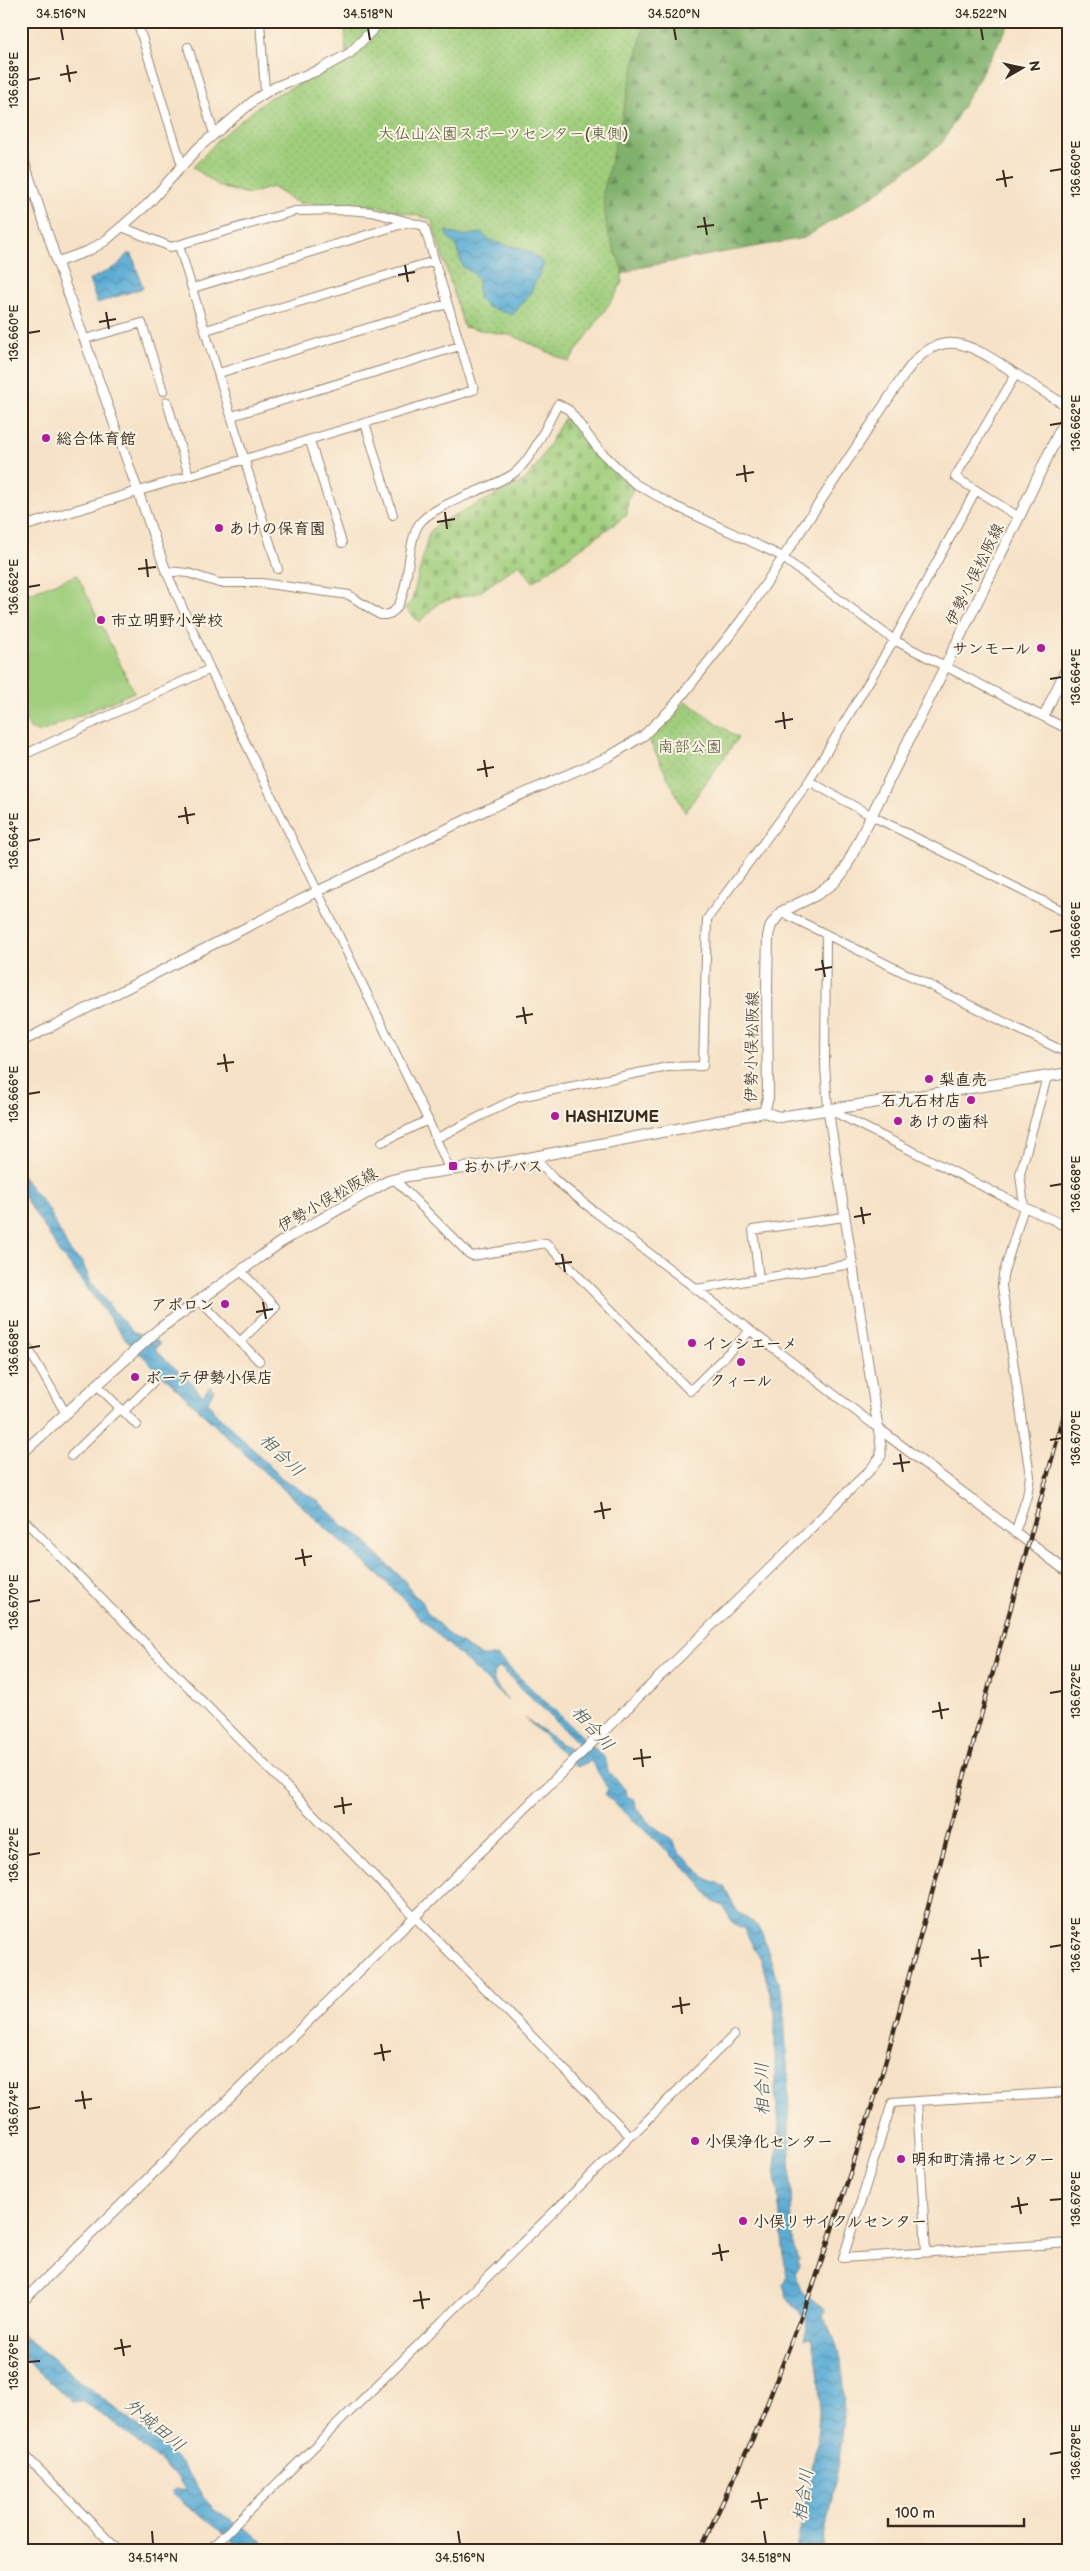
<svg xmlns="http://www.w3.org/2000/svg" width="1090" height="2571" font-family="'Balsamiq Sans','Klee One',sans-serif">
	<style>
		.grass { fill: #9fce7c; stroke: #6d7c4d }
		.forest { fill: url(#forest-firs); stroke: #5d6e45 }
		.cemetery { fill: url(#cemetery-stones); stroke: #6d7c4d }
		.park { fill: url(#park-dots); stroke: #6d7c4d }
		.water { fill: url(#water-waves); stroke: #4b6c7a }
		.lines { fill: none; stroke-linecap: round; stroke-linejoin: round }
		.minor-casing { stroke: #988672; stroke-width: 10 }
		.tertiary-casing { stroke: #988672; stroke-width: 11 }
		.secondary-casing { stroke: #988672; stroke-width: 12 }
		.minor { stroke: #fff; stroke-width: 8 }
		.tertiary { stroke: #fff; stroke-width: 9 }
		.secondary { stroke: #fff; stroke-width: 10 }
		.rail-casing { stroke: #3b2a1e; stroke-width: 4.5 }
		.rail { stroke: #fcf5e5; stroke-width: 2.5; stroke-dasharray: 8; stroke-linecap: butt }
		.ticks { fill: none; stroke: #3b2a1e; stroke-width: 2 }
		.poi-dot { fill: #b5179e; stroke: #fcf5e5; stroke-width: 2 }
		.labels { text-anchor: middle; stroke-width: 4; stroke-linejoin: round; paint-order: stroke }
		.park-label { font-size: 16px; fill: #545336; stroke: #fcf5e5 }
		.poi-label { font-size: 16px; font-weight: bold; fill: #3b2a1e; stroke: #fcf5e5; text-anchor: start }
		.street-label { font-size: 16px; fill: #3b2a1e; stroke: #fcf5e5 }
		.water-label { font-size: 18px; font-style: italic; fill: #46585e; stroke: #fcf5e5 }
		.neatline { fill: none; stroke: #3b2a1e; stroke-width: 2 }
		.ticks-label { font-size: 12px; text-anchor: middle; fill: #3b2a1e }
	</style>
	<defs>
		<pattern id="forest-firs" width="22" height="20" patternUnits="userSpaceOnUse" patternTransform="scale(1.25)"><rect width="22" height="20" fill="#7fb16c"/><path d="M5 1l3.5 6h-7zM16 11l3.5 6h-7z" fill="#699058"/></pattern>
		<pattern id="cemetery-stones" width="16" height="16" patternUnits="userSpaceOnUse" patternTransform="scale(1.25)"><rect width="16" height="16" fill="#9fce7c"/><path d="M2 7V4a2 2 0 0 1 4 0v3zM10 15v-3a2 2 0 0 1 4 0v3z" fill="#8ab16b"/></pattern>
		<pattern id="park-dots" width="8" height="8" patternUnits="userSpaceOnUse" patternTransform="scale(1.25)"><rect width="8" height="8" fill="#9fce7c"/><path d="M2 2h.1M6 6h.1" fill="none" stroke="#8ab16b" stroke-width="1.8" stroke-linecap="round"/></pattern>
		<pattern id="water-waves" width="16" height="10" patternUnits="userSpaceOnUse" patternTransform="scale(1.25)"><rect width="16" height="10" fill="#5badd6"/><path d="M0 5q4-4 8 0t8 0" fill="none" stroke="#4c8dad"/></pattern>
	</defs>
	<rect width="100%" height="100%" fill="#fcf5e5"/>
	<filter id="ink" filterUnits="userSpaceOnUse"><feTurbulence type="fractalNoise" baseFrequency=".02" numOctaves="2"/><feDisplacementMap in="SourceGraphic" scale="10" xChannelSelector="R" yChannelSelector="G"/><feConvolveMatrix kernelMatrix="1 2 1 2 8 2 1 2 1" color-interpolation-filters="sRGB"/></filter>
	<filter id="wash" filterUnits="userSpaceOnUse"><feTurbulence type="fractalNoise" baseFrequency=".0096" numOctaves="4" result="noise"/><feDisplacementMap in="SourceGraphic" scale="20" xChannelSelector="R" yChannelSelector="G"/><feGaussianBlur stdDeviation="1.12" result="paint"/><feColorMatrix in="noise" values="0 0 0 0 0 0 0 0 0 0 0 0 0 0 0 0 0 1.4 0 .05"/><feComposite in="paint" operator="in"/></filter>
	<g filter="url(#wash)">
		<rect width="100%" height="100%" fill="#f6e2c6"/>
		<path class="grass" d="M77,575L134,692L41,732L30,729L21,711V596Z"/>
		<path class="forest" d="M391,21H1011L942,143L874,195L804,238L637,268L623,274L595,269L464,226L376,206L298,203L272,187L249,194L223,188L269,98L346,62Z"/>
		<path class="cemetery" d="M566,415L594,453L600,454L634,488L628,499L627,515L533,582L519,564L480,592L440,602L419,622L405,608L412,600L429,533L437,524L525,480L537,465Z"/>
		<path class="park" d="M345,21H645L603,193L607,231L622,269V282L616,294L569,362L514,336L464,327L431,219L376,206L298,203L272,187L249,194L219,186L193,167L222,136L269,98L346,62Z
			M686,701L738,738L685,812L650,742L651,737Z"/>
		<path class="water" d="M446,231L462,236L482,233C496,251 526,239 544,265L530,293L513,315L488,307L478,298V281L474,274L463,267L456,245L447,236Z
			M127,254H132L143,288L97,303L89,280L117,266Z
			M21,1175L49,1210L68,1248L73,1255L82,1261L91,1283L118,1316L132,1331L156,1340L160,1344L156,1347V1351L193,1384L202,1396L210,1386L214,1390L208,1401L213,1410L283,1479L319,1502L344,1526L366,1540L371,1549L404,1580L413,1594L422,1601L427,1612L450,1636L481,1656H497L606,1759L607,1770L626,1789L627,1796L635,1800L636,1807L649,1823L673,1840L677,1850L709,1881L717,1882L725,1888L737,1911L760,1928L764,1939L783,1998L788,2080L792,2226L794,2250L800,2260L798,2261L800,2266L795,2273L803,2293L825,2309L823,2316C865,2384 834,2476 822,2550H796C809,2480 831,2408 812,2338L804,2339L808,2324L787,2297L783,2285L786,2278L775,2166L780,2127L775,2095V2014L762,1962L744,1929L733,1923L723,1906L714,1902L693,1875L605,1794L608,1789L591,1761L577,1767L525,1718L573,1752L578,1743L502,1669L497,1668L493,1674L494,1682L508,1701L416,1614L402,1597L250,1459L126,1340L64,1257L59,1254L56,1245L21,1192Z
			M21,2334L167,2449L182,2464L203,2497L213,2508L256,2536L269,2550H241L230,2538L171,2493L176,2489L186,2491L175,2474L110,2420L82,2401L72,2402L21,2355Z"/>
	</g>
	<g filter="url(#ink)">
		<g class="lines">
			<g class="minor-casing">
				<path id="minor" d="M137,21L182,165
					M260,21L265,92
					M188,47L214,134
					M122,227L171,247L295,211L347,210L372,212L424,226L474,390L139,491
					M179,246L278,569
					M193,288L409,222
					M206,330L434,261
					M85,339L142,323L163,391
					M219,373L447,304
					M1016,374L955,477L1019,517
					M167,402L189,476
					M232,416L460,346
					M365,423L393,515
					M310,441L342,543
					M21,749L30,752L210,669
					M809,781L872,816L1069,914
					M1063,911L1069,901
					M781,912L1069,1054
					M826,934L825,1065L828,1109L1024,1207L1060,1223
					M437,1138L519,1097L668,1067L703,1066L707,919L809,781L894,640L976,490
					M382,1142L428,1120
					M534,1157L554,1179L594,1211L878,1428
					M450,1171L428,1120L210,669L166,571L188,573L219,583H261L349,595L380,615C385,615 390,615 394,611C410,596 406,544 419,524C433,504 490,489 513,474C531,462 547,424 558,404L569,410L599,450L634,483L673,505L779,555L894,640L1069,730
					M394,1179L469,1254L473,1256L546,1243L690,1391L750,1331
					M759,1279L753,1230L844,1217
					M696,1289L852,1264
					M199,1300L259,1361
					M21,1336L66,1414
					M240,1342L275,1307L241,1271
					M97,1385L137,1425
					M71,1456L116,1412L126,1409L153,1382
					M21,1517L630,2136
					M1015,1533L1027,1496L1030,1476L1002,1286L1003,1275L1024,1207L1020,1174L1047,1077
					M917,2101L892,2103L843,2258L1069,2243
					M926,2252L917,2101L1069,2092
					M21,2451L118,2550
					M209,2550L734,2035"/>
			</g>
			<g class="tertiary-casing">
				<path id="tertiary" d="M21,152L57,262L166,571
					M57,262L88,251L105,241L149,203L198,148L257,98L275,87L319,70L350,53L381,21
					M21,527L139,491
					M1044,716L1069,662
					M21,1042L318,891L488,809L608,757L643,736L672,708L741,621L906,372C941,323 973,346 1013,372C1031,384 1050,396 1069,407
					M878,1428L1069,1573
					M21,2303L871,1469L881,1456V1446L828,1109"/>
			</g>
			<g class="secondary-casing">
				<path id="secondary" d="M764,1112L768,1098L767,983L768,936L771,925L781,912L816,895L834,883L844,871L1019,517L1069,411
					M764,1112L779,1117L1069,1073
					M1060,1223L1069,1217
					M21,1454L159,1329L281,1242L388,1181L408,1176L513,1161L764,1112"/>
			</g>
			<use href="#minor" class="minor"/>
			<use href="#tertiary" class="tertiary"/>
			<use href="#secondary" class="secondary"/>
			<g class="rail-casing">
				<path id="rail" d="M700,2550L759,2425L816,2278L880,2081L1069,1397"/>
			</g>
			<use href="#rail" class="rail"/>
		</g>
	</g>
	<path class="ticks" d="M61,28L63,40M368,28L370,40M674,28L676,40M981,28L983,40M67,65L70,82M60,75L77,72M28,80L40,78M1003,170L1006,187M1050,171L1062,169M996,180L1013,177M704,217L707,235M697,227L714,225M405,265L408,282M398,275L415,272M106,312L109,329M99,322L116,319M28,333L40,331M1050,425L1062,423M744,465L746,482M736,475L754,472M445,512L447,529M437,522L455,519M146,559L148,577M138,569L156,567M28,587L40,585M1050,679L1062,677M783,712L785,729M775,722L793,719M484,760L487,777M477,770L494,767M185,807L188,824M178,817L195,814M28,841L40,839M1050,932L1062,930M822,960L825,977M815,970L832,967M523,1007L526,1024M516,1017L533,1014M224,1054L227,1072M217,1064L234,1062M28,1094L40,1092M1050,1186L1062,1184M861,1207L864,1224M854,1217L871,1214M562,1254L565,1272M555,1264L572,1262M263,1302L266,1319M256,1312L273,1309M28,1348L40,1346M1050,1440L1062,1438M900,1454L903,1472M893,1464L910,1462M601,1502L604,1519M594,1512L611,1509M302,1549L305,1566M295,1559L312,1556M28,1602L40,1600M1050,1693L1062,1691M939,1702L942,1719M932,1712L949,1709M641,1749L643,1767M633,1759L651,1757M342,1797L344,1814M334,1807L352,1804M28,1855L40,1853M1050,1947L1062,1945M979,1949L981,1967M971,1959L989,1957M680,1997L682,2014M672,2007L690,2004M381,2044L384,2061M374,2054L391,2051M82,2091L85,2109M75,2101L92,2099M28,2109L40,2107M1018,2197L1021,2214M1050,2200L1062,2199M1011,2207L1028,2204M719,2244L722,2261M712,2254L729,2251M420,2291L423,2309M413,2301L430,2299M121,2339L124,2356M114,2349L131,2346M28,2362L40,2361M1050,2454L1062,2452M758,2492L761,2509M751,2502L768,2499M152,2531L153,2544M458,2531L460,2544M764,2531L766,2544"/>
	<g class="poi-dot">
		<circle cx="46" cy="438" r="5"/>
		<circle cx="219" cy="528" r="5"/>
		<circle cx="101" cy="620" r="5"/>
		<circle cx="1041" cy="648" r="5"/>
		<circle cx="929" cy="1079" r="5"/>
		<circle cx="971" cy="1100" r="5"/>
		<circle cx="555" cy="1116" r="5"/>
		<circle cx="898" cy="1121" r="5"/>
		<rect x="448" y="1161" width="10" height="10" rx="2.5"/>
		<circle cx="225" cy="1304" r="5"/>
		<circle cx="692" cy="1343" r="5"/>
		<circle cx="741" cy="1362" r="5"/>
		<circle cx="135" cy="1377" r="5"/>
		<circle cx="695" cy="2141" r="5"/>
		<circle cx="901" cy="2159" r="5"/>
		<circle cx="743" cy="2221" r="5"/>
	</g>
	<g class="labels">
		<g class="park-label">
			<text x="503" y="139">大仏山公園スポーツセンター(東側)</text>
			<text x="690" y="752">南部公園</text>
		</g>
		<g class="poi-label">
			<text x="56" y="444">総合体育館</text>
			<text x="229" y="534">あけの保育園</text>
			<text x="111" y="626">市立明野小学校</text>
			<text x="1031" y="654" text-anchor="end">サンモール</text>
			<text x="939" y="1085">梨直売</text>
			<text x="961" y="1106" text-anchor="end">石九石材店</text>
			<text x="565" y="1122">HASHIZUME</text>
			<text x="908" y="1127">あけの歯科</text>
			<text x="463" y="1172">おかげバス</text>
			<text x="215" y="1310" text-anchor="end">アポロン</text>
			<text x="702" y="1349">インシエーメ</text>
			<text x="145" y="1383">ボーテ伊勢小俣店</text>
			<text x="741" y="1386" text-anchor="middle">クィール</text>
			<text x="705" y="2147">小俣浄化センター</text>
			<text x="911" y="2165">明和町清掃センター</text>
			<text x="753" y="2227">小俣リサイクルセンター</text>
		</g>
		<g class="street-label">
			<text transform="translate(974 574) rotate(-64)" y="6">伊勢小俣松阪線</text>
			<text transform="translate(751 1047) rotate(-89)" y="6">伊勢小俣松阪線</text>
			<text transform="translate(327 1199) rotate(-30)" y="6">伊勢小俣松阪線</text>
		</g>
		<g class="water-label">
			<text transform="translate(282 1455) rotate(44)" y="6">相合川</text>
			<text transform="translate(593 1728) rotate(48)" y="6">相合川</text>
			<text transform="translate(762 2089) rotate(-91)" y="6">相合川</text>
			<text transform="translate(155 2425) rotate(40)" y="6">外城田川</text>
			<text transform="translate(803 2495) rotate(-82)" y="6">相合川</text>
		</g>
	</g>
	<rect width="1090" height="2571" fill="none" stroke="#fcf5e5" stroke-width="55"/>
	<g transform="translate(1022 68) rotate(81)" stroke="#fcf5e5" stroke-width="4" paint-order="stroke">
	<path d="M0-4L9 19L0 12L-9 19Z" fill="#3b2a1e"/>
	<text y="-8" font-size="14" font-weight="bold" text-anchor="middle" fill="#3b2a1e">N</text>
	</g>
	<path d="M888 2518v8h136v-8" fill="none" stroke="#3b2a1e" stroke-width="2.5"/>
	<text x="895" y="2518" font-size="15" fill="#3b2a1e" stroke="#fcf5e5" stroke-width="4" paint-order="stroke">100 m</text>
	<rect x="28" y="28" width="1034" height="2516" class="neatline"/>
	<g class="ticks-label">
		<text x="61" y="18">34.516°N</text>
		<text x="368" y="18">34.518°N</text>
		<text x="674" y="18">34.520°N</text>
		<text x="981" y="18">34.522°N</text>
		<text transform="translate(14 80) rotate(-90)" y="4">136.658°E</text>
		<text transform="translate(1076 169) rotate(-90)" y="4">136.660°E</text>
		<text transform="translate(14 333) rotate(-90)" y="4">136.660°E</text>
		<text transform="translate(1076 423) rotate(-90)" y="4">136.662°E</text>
		<text transform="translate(14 587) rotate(-90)" y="4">136.662°E</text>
		<text transform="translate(1076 677) rotate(-90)" y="4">136.664°E</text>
		<text transform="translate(14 841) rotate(-90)" y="4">136.664°E</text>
		<text transform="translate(1076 930) rotate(-90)" y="4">136.666°E</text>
		<text transform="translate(14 1094) rotate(-90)" y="4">136.666°E</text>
		<text transform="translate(1076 1184) rotate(-90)" y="4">136.668°E</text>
		<text transform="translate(14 1348) rotate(-90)" y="4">136.668°E</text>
		<text transform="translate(1076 1438) rotate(-90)" y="4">136.670°E</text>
		<text transform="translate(14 1602) rotate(-90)" y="4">136.670°E</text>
		<text transform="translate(1076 1691) rotate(-90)" y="4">136.672°E</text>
		<text transform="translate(14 1855) rotate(-90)" y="4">136.672°E</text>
		<text transform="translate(1076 1945) rotate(-90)" y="4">136.674°E</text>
		<text transform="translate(14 2109) rotate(-90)" y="4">136.674°E</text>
		<text transform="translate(1076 2199) rotate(-90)" y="4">136.676°E</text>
		<text transform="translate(14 2362) rotate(-90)" y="4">136.676°E</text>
		<text transform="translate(1076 2452) rotate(-90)" y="4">136.678°E</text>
		<text x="153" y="2562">34.514°N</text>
		<text x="460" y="2562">34.516°N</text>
		<text x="766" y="2562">34.518°N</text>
	</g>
</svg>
